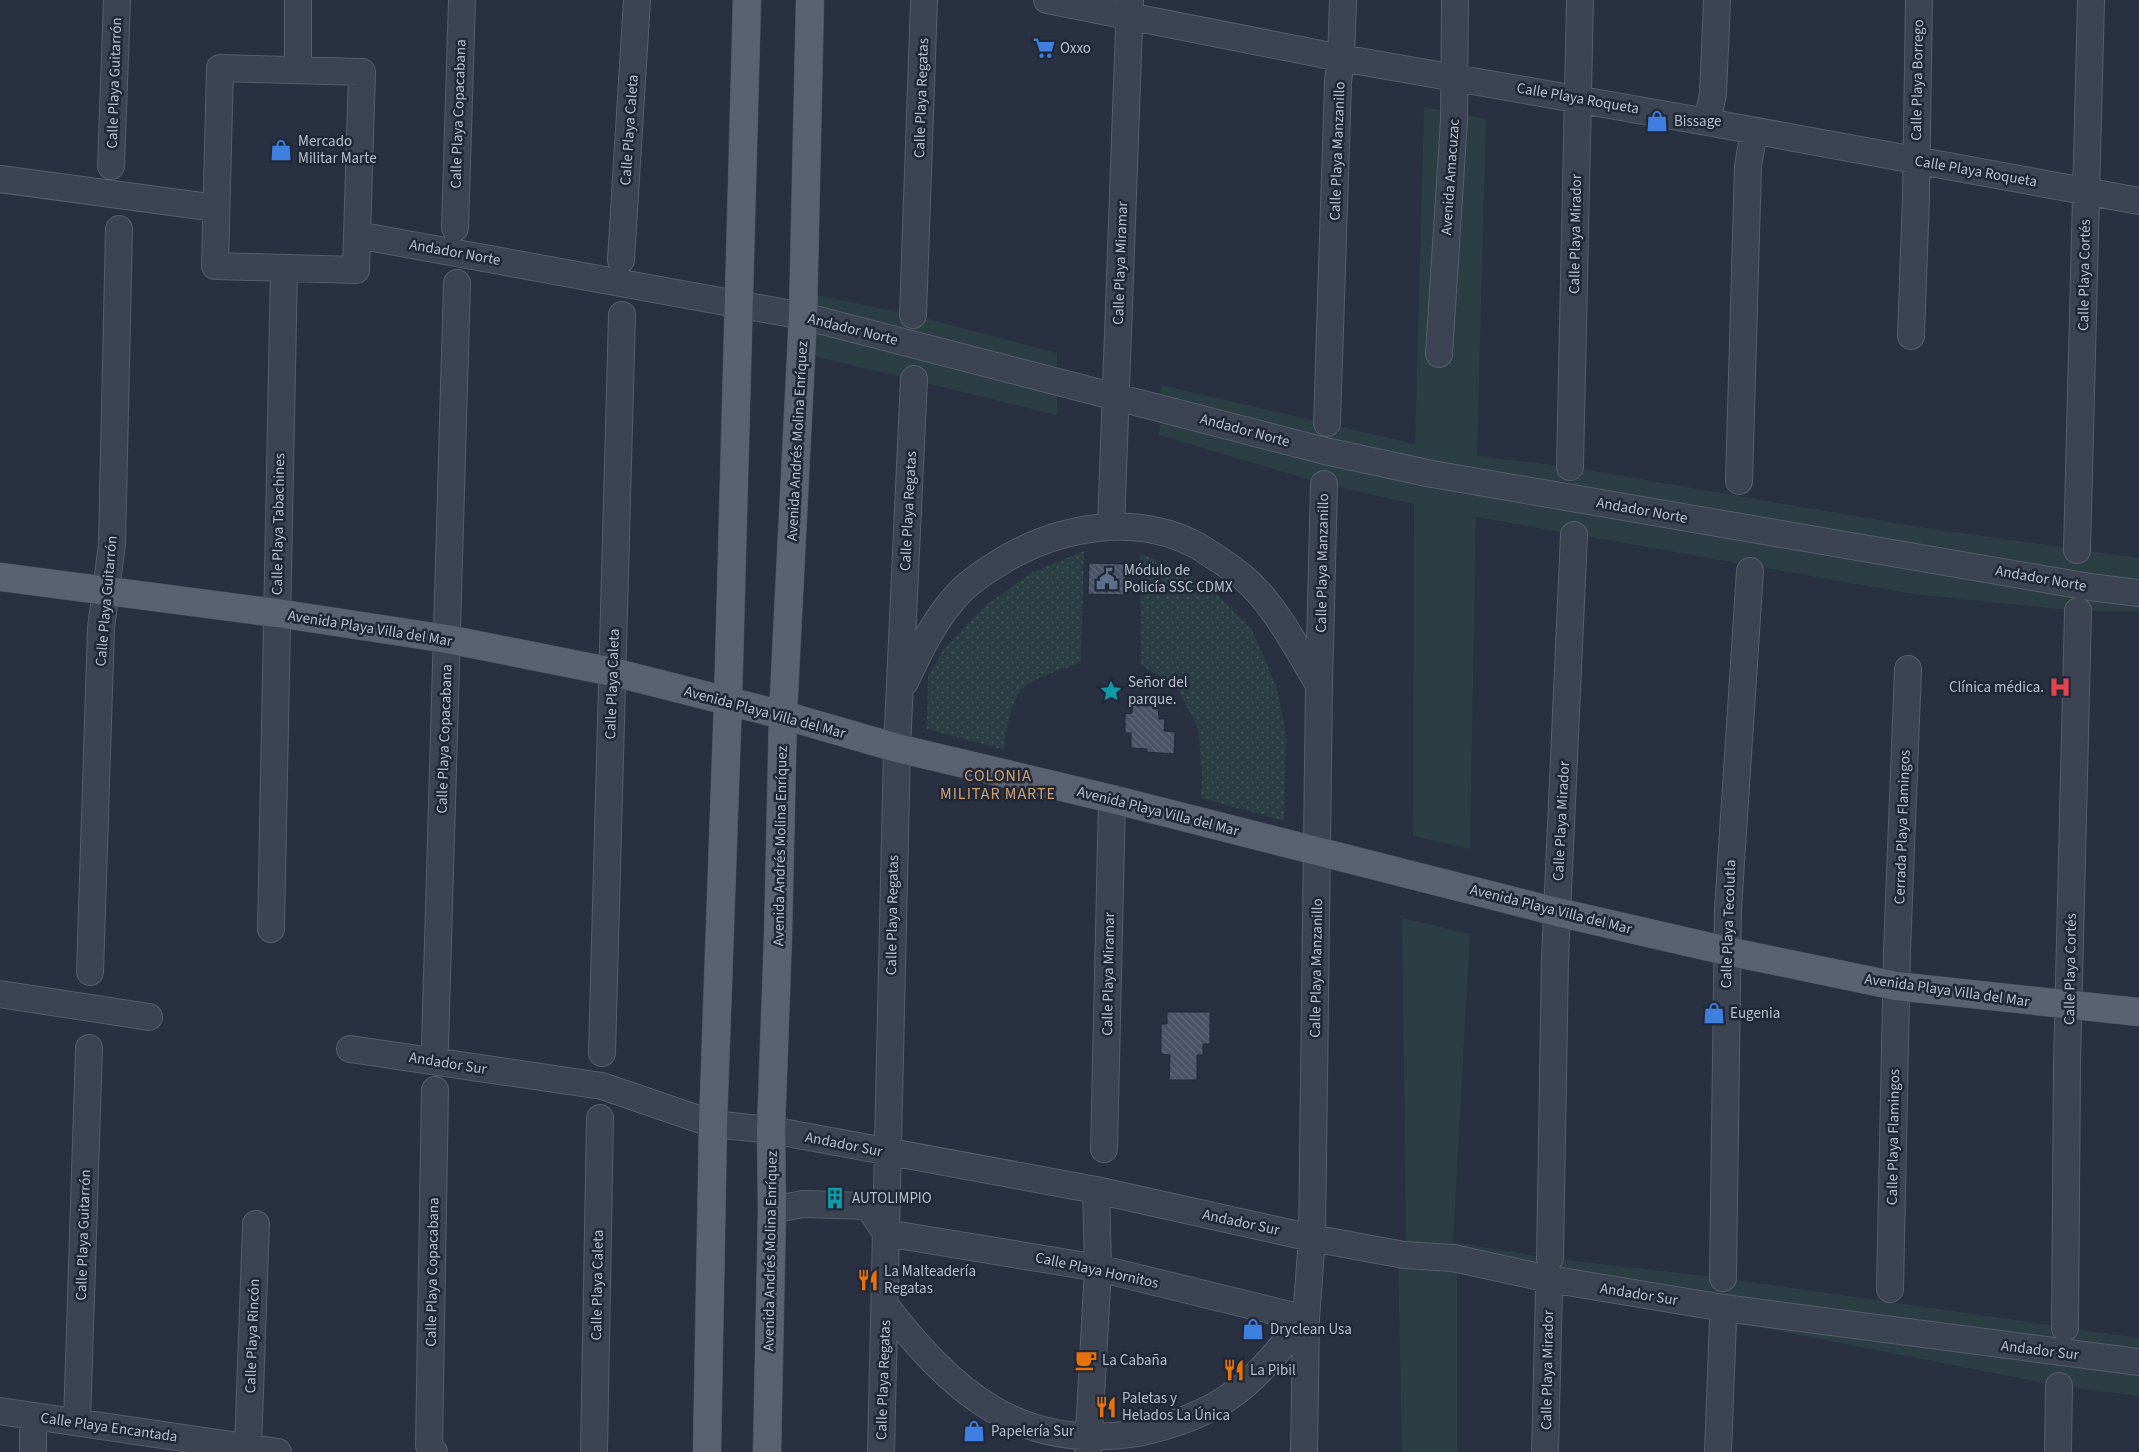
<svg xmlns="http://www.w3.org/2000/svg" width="2139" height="1452" font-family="'Source Sans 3',sans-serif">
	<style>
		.grass { fill: #2a3e43 }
		.park { fill: url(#park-dots) }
		.building { fill: url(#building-back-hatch); stroke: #222a39 }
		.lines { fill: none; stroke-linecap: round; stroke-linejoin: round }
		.minor-casing { stroke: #575e6c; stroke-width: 28 }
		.major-casing { stroke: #454c5b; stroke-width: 29 }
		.minor { stroke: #3c4352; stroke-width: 26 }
		.major { stroke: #5a6271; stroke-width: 28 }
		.labels { text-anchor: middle; stroke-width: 5; stroke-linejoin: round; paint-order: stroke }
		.poi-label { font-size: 15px; fill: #b9becc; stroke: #202837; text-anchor: start }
		.street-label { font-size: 15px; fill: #b9becc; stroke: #202837 }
		.neighbourhood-label { font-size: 16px; letter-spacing: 1px; fill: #d3a26c; stroke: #202837 }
	</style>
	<defs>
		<pattern id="park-dots" width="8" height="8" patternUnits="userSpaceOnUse" patternTransform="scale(1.25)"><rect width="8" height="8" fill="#2a3e43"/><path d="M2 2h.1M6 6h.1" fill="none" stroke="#47585d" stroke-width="1.8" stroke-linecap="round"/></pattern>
		<pattern id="building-back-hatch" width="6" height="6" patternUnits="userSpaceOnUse" patternTransform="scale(1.25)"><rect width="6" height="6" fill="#495266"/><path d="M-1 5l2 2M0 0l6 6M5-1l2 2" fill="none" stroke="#61697b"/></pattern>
	</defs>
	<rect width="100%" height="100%" fill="#283042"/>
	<path class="grass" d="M1424,107L1486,119L1477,456L1570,467L1919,527L2139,558V611H2078L1913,594L1476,517L1470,849L1413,836L1414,504L1324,484L1159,435L1161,385L1415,444Z
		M817,295L913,315L1057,353V415L814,356Z
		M1402,918L1470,934L1453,1242L1550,1258L1723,1278L2139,1338V1396L2059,1386L1723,1320L1457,1272V1452H1402L1398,1261L1404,1255L1406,1238Z"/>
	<path class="park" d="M1084,551L1081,663C1065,668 1032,678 1021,690C1010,704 1006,733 1004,750L927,729L928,676L944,649L985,606L1031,573Z
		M1140,554L1176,567L1214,591L1252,630L1277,688L1286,735L1284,821L1201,798L1202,773L1198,728L1176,686L1141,665Z"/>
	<path class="building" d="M1089,563L1125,564L1126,595L1088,594Z
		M1132,697L1148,698V706H1158L1159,719H1165L1164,731L1175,732L1174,754L1147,752V749L1131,748V733H1125V714L1132,713Z
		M1167,1012H1210V1044H1203V1055H1197V1080H1169L1170,1055L1161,1054V1024H1167Z"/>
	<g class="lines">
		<g class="minor-casing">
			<path id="minor" d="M298,0V69
				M1047,0L1341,58L1707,122L2139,201
				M220,68L362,72L356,270L215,266Z
				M1707,122L1713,94L1717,0
				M111,166L117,0
				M0,179L216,208
				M455,228L462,0
				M357,235L803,316L1325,451L1432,474L2090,587L2139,593
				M621,260L637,0
				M913,315L924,0
				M1911,336L1916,196L1919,0
				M1439,354L1454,120L1455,0
				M1327,423L1338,82L1341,58L1343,0
				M1570,467L1580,0
				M1739,481L1748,166L1754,131
				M1111,527L1130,0
				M2077,550L2091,0
				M905,682C920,650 934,620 958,594C971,580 990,568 1007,558C1061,527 1133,514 1192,543C1201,547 1210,554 1218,559C1232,568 1248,580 1259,593C1283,620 1300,654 1319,685
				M271,929L284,268
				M90,972L101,628L112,544L119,229
				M0,994L149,1017
				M435,1046L457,283
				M350,1049L602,1086L713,1124L771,1130L1096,1190L1312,1238L1404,1255L1453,1258L1549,1279L1724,1308L2139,1362
				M602,1053L622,315
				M1104,1149L1112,799
				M772,1210L803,1204L868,1206L886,1233L1098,1268L1306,1319
				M1550,1258L1555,958L1574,535
				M1723,1278L1728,909L1750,571
				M1890,1289L1897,951L1908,669
				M885,1305C953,1392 1018,1452 1138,1433C1170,1426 1202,1416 1229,1397C1259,1377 1282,1345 1306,1319
				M2065,1328L2067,1064L2078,611
				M0,1411L278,1452
				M77,1422L89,1048
				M248,1448L256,1224
				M33,1452V1416
				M434,1452L429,1446L435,1090
				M594,1452L600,1118
				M881,1452L897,748L914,379
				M1088,1452L1098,1268L1096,1190
				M1304,1452L1306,1319L1312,1238L1319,685L1324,484
				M1545,1452L1549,1289
				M1718,1452L1723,1320
				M2058,1452L2059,1386"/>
		</g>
		<g class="major-casing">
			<path id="major" d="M0,577L277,613L447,639L613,672L783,715L897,748L1112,799L1557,912L1727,951L1896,986L2139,1012
				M707,1452L713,1124L728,701L747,0
				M767,1452L772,1210L771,1130L778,936L783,715L803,316L810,0"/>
		</g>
		<use href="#minor" class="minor"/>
		<use href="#major" class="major"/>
	</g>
	<defs>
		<g id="supermarket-bare" transform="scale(1.725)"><path d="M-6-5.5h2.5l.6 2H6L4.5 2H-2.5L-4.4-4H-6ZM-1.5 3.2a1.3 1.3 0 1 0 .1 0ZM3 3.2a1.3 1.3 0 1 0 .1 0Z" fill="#3f7fe0" stroke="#202837" stroke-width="2.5" paint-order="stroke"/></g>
		<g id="shop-bare" transform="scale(1.725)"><path d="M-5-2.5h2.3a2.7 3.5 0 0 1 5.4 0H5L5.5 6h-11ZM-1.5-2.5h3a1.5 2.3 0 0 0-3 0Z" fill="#3f7fe0" stroke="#202837" stroke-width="2.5" paint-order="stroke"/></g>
		<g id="civic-bare" transform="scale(1.725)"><path d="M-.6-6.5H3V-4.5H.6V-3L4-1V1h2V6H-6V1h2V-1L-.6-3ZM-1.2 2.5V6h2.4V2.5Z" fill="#5c6f8a" stroke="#202837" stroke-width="2.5" paint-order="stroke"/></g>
		<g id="hospital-bare" transform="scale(1.725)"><path d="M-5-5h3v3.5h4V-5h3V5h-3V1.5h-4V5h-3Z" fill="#e0444e" stroke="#202837" stroke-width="2.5" paint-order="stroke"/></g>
		<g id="sight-bare" transform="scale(1.725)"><path d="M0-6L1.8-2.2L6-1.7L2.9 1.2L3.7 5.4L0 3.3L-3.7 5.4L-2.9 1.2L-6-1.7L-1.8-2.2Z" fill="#0f9aa8" stroke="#202837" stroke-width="2.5" paint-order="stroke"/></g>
		<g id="building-bare" transform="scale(1.725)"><path d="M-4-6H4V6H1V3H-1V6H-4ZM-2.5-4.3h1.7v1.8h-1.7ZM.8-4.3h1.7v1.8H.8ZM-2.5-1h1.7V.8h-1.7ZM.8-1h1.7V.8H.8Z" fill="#0f9aa8" stroke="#202837" stroke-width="2.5" paint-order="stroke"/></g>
		<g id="restaurant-bare" transform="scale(1.725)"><path d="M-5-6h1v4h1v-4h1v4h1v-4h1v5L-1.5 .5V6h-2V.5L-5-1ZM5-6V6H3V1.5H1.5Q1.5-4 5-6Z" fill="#e8710a" stroke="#202837" stroke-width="2.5" paint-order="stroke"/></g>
		<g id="cafe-bare" transform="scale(1.725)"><path d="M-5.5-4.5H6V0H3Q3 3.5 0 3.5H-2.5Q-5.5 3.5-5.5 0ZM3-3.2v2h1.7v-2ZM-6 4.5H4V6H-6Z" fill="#e8710a" stroke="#202837" stroke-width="2.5" paint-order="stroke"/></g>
	</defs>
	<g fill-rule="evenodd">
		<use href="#supermarket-bare" x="1044" y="48"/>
		<use href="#shop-bare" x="1657" y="121"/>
		<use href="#shop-bare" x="281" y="150"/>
		<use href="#civic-bare" x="1107" y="579"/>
		<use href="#hospital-bare" x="2060" y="687"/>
		<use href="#sight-bare" x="1111" y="691"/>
		<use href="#shop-bare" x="1714" y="1013"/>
		<use href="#building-bare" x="835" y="1198"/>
		<use href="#restaurant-bare" x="868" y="1280"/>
		<use href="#shop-bare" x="1253" y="1329"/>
		<use href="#cafe-bare" x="1086" y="1360"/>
		<use href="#restaurant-bare" x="1234" y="1370"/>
		<use href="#restaurant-bare" x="1106" y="1407"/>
		<use href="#shop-bare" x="974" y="1431"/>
	</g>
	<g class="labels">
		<g class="poi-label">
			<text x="1060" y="53">Oxxo</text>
			<text x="1674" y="126">Bissage</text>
			<text x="298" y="146">Mercado<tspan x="298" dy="17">Militar Marte</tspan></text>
			<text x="1124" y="575">Módulo de<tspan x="1124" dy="17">Policía SSC CDMX</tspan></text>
			<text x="1128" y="687">Señor del<tspan x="1128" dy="17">parque.</tspan></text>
			<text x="2044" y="692" text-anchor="end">Clínica médica.</text>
			<text x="1730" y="1018">Eugenia</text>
			<text x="852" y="1203">AUTOLIMPIO</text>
			<text x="884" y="1276">La Malteadería<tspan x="884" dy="17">Regatas</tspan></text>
			<text x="1270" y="1334">Dryclean Usa</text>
			<text x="1102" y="1365">La Cabaña</text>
			<text x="1250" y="1375">La Pibil</text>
			<text x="1122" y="1403">Paletas y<tspan x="1122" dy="17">Helados La Única</tspan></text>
			<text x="991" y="1436">Papelería Sur</text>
		</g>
		<g class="street-label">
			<text transform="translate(1917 80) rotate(-89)" y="5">Calle Playa Borrego</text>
			<text transform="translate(114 83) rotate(-88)" y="5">Calle Playa Guitarrón</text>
			<text transform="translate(921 98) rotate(-88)" y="5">Calle Playa Regatas</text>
			<text transform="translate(1578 98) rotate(10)" y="5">Calle Playa Roqueta</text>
			<text transform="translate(458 114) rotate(-88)" y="5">Calle Playa Copacabana</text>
			<text transform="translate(629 130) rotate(-86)" y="5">Calle Playa Caleta</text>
			<text transform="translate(1337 151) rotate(-88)" y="5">Calle Playa Manzanillo</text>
			<text transform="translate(1976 171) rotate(10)" y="5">Calle Playa Roqueta</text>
			<text transform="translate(1450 177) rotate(-86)" y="5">Avenida Amacuzac</text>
			<text transform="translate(1575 234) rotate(-89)" y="5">Calle Playa Mirador</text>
			<text transform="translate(455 252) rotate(10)" y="5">Andador Norte</text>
			<text transform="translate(1120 263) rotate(-88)" y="5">Calle Playa Miramar</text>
			<text transform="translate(2084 275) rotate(-89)" y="5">Calle Playa Cortés</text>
			<text transform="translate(853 329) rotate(14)" y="5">Andador Norte</text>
			<text transform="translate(1245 430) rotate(15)" y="5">Andador Norte</text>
			<text transform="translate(797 441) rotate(-87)" y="5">Avenida Andrés Molina Enríquez</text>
			<text transform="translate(1642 510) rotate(10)" y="5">Andador Norte</text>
			<text transform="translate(908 511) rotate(-87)" y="5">Calle Playa Regatas</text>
			<text transform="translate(278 524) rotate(-89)" y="5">Calle Playa Tabachines</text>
			<text transform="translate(1322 563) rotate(-89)" y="5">Calle Playa Manzanillo</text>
			<text transform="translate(2041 578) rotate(10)" y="5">Andador Norte</text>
			<text transform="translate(106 601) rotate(-85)" y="5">Calle Playa Guitarrón</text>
			<text transform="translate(370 628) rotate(9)" y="5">Avenida Playa Villa del Mar</text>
			<text transform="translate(612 684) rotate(-88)" y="5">Calle Playa Caleta</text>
			<text transform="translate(765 712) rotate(15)" y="5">Avenida Playa Villa del Mar</text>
			<text transform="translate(444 739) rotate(-88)" y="5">Calle Playa Copacabana</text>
			<text transform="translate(1158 811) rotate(14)" y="5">Avenida Playa Villa del Mar</text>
			<text transform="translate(1561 821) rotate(-87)" y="5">Calle Playa Mirador</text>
			<text transform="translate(1902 827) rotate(-88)" y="5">Cerrada Playa Flamingos</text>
			<text transform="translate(780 846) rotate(-89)" y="5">Avenida Andrés Molina Enríquez</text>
			<text transform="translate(1551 909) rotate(14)" y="5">Avenida Playa Villa del Mar</text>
			<text transform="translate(892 915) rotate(-89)" y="5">Calle Playa Regatas</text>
			<text transform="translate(1728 924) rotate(-88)" y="5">Calle Playa Tecolutla</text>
			<text transform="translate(1316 968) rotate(-89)" y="5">Calle Playa Manzanillo</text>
			<text transform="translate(2070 969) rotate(-89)" y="5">Calle Playa Cortés</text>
			<text transform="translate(1108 974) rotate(-89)" y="5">Calle Playa Miramar</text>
			<text transform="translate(1947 990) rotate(8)" y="5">Avenida Playa Villa del Mar</text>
			<text transform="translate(448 1063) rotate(9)" y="5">Andador Sur</text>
			<text transform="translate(1893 1137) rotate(-89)" y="5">Calle Playa Flamingos</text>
			<text transform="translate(844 1144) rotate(11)" y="5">Andador Sur</text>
			<text transform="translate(1241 1222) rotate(12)" y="5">Andador Sur</text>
			<text transform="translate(83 1235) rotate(-88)" y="5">Calle Playa Guitarrón</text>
			<text transform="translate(770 1251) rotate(-89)" y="5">Avenida Andrés Molina Enríquez</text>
			<text transform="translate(1097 1270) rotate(12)" y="5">Calle Playa Hornitos</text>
			<text transform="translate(432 1272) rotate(-89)" y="5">Calle Playa Copacabana</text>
			<text transform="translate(597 1285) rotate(-89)" y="5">Calle Playa Caleta</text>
			<text transform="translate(1639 1294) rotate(9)" y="5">Andador Sur</text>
			<text transform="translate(252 1336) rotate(-88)" y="5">Calle Playa Rincón</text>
			<text transform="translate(2040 1350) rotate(7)" y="5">Andador Sur</text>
			<text transform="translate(1547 1370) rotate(-89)" y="5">Calle Playa Mirador</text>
			<text transform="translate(883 1380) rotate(-88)" y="5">Calle Playa Regatas</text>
			<text transform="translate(109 1427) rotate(8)" y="5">Calle Playa Encantada</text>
		</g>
		<g class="neighbourhood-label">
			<text x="998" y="781">COLONIA<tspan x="998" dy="18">MILITAR MARTE</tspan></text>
		</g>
	</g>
</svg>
